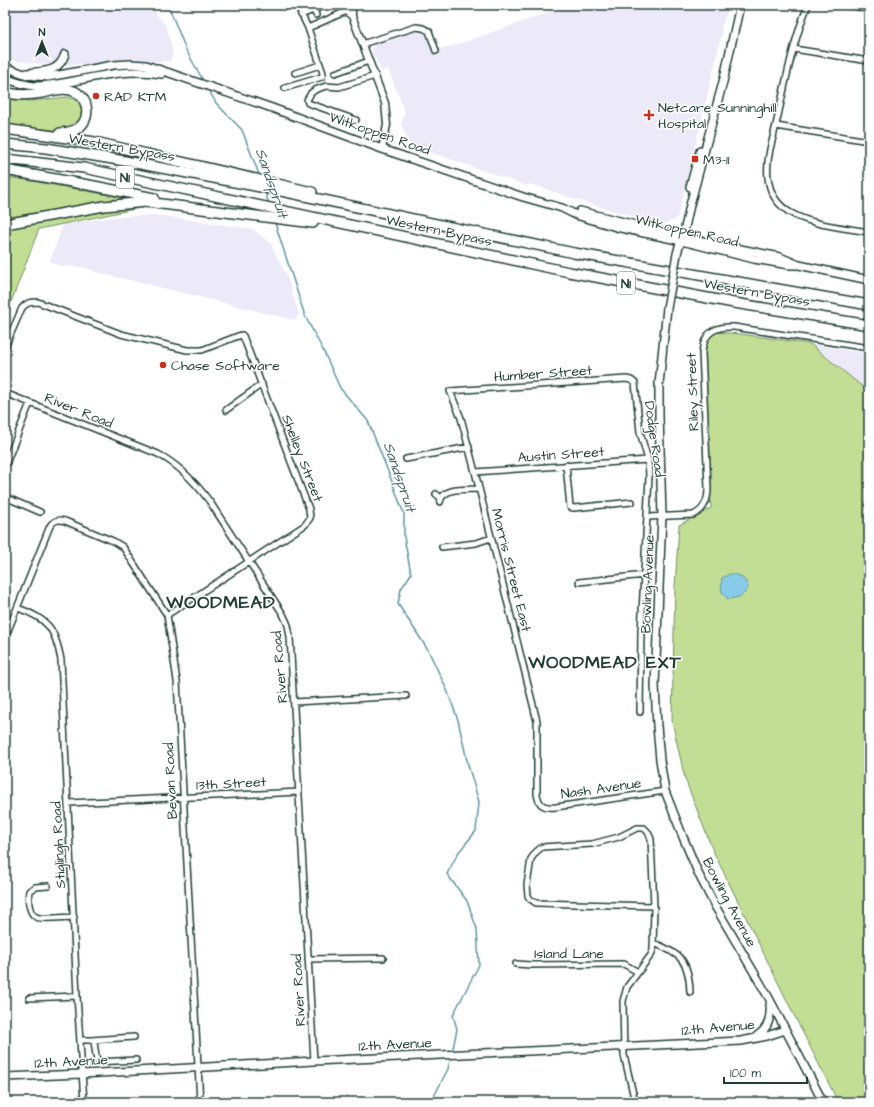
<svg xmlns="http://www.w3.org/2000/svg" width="874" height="1107" font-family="'Architects Daughter',sans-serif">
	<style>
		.built { fill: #ece9f8 }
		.green { fill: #c2de95; stroke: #708e64 }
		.water { fill: #89ccea; stroke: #5f93a1 }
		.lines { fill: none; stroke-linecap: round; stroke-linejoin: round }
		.stream { stroke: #5f93a1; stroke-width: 1.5 }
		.minor-casing { stroke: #1f3d34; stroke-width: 8 }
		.tertiary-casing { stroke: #1f3d34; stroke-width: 9 }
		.secondary-casing { stroke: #1f3d34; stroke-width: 10 }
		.motorway-casing { stroke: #1f3d34; stroke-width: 12 }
		.minor { stroke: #fff; stroke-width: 5 }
		.tertiary { stroke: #fff; stroke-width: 6 }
		.secondary { stroke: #fff; stroke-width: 7 }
		.motorway { stroke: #fff; stroke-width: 9 }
		.secondary-bridge-casing { stroke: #1f3d34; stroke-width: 10; stroke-linecap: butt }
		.secondary-bridge { stroke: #fff; stroke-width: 7 }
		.poi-dot { fill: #c8321e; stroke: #fff; stroke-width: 1.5 }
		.labels { text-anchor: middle; stroke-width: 3; stroke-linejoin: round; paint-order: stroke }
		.shield { fill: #fff; stroke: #627771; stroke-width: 1 }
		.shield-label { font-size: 13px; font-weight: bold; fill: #1f3d34 }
		.poi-label { font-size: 14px; fill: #1f3d34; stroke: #fff; text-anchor: start }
		.street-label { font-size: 14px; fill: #1f3d34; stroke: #fff }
		.water-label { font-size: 15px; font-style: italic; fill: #3a6162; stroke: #fff }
		.district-label { font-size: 18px; font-weight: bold; letter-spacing: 1px; fill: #1f3d34; stroke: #fff }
	</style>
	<rect width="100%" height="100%" fill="#fff"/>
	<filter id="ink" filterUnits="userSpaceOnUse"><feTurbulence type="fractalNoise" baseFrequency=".025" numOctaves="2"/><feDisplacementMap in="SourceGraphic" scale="8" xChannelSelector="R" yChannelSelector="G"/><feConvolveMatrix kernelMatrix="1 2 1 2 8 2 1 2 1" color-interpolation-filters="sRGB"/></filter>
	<g filter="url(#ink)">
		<path class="built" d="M5,5H150L167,28L173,53L170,61L55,65L5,60Z
			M570,5H729L725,18L721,28L722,33L716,59L678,216L676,219L662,225L574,199L540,187L528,184L527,186L410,145L401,125L405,113L394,84L388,69L382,71L372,53V48L375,43L415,31L420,30L424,32L433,50L453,46Z
			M155,215L253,229L270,243L286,274L299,314L295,320L96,272L84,267L61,266L50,261L63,224L115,217Z
			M810,344L869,354V392L827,357Z"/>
		<path class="green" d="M67,97C85,100 84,109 81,124L62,131L5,125V99L31,101Z
			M5,177L21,179L125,198L5,218Z
			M149,206L39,229L5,318V227L105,209Z
			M716,332L741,334L810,344L869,392V1102H838L800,1027L713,851L685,779L672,721L675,586L679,525L711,508L703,345Z"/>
		<path class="water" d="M730,574C740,574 745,578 748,587C744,596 738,598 728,599C720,593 721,587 722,578Z"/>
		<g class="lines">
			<path class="stream" d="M168,5L186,50L204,82
				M208,89L216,103L242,130L260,177
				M265,192L269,204
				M275,223L305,316L324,352L340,388L368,421L391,479L404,514V537L411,574L401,589L398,604L428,650L447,690L458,720L468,765L479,802L476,831L458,853L447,874L467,901L477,929L479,965L453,1015L457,1029L452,1053
				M431,1102L448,1069L451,1056"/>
			<g class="minor-casing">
				<path id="minor" d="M297,5L308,28
					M312,5L316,15
					M808,5C789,51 783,101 770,149C754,222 816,223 869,232
					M850,5L869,9
					M301,15L326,5
					M362,44L416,27L423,28L429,31L436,51
					M794,49L869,61
					M295,73L320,65
					M335,73L369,61
					M285,88L322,77L323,73L308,28L349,10
					M356,120L308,103L307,100L311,93L315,90L326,86L339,87L375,76
					M776,126L869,141
					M5,347L22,308C27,302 31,302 38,302L121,334L187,350H202L238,336L242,335L243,336L309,509L310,518L305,525L167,615
					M5,393L158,454C179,465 196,483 210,502L283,614L288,625L290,637L314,1061
					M226,410L262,384
					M406,459L469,447
					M566,465L570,507L574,508L632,502
					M5,466L30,403
					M475,472L648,460
					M436,494L441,498
					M5,497L40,512
					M440,502C443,486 467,490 479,489
					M648,517L693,515C705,510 708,500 708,488L702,352C704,332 715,326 734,327L869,348
					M442,547L476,543L491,538
					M579,582L645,575
					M18,608C48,619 55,628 61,660L77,996L84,1102
					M5,638L50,526C54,520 58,519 65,521L113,541L123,547L167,615L177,681L200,1102
					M294,702L406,696
					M640,712L641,632L649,477L648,460L640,432L635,383L631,380L626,379L450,391L461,418L475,472L537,721V794C539,806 544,808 556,807L665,791
					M68,803L299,792
					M48,886L35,887L29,891C28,898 28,913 36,917C41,920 66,917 74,917
					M654,943C681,954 689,961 690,992
					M308,959L383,958
					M516,964L531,965L624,964L638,972
					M29,998L77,996
					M80,1040H91L94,1042L97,1062L136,1060
					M91,1040L134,1037
					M635,1102L624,1055L623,1001L627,987L651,955L653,950L654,906L651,839L648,832L644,828H637L619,837L592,844L542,847L536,852L531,859L527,885L528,896L530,899L536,903L654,906"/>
			</g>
			<g class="tertiary-casing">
				<path id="tertiary" d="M345,5L348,13L352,16L385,103L387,125L382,149
					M350,5L352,11V16"/>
			</g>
			<g class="secondary-casing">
				<path id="secondary" d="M5,67L27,75L48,77L113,65L130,64L146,65L272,108L382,149L523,197L562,208L576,215L616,227L682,241L754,259L789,265H799
					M27,73C44,71 59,73 65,54
					M5,78C15,82 25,85 35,86C47,86 58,84 69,82C100,76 130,68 161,74
					M690,187L700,151
					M580,211L683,237L780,257L799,265L869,280
					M677,254L679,246L682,241L690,205L724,78L740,5
					M667,308L659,384V415L662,515L655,685L657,726L660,760L665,791L683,837L699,875L715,906L769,998L823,1102
					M757,1036C769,1028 771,1017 770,1004
					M5,1077L82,1074L314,1061L741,1041L767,1036L785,1030"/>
			</g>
			<g class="motorway-casing">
				<path id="motorway" d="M5,92C17,96 30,95 42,93C53,91 65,86 76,92C90,101 91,122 75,130C70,132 65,133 60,133
					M5,129L95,142L312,192
					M5,144L46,148L125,161L281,191L574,253L869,305
					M5,159L84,168L569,272L734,303L869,325
					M5,170L94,186L154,198
					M5,224L104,206L146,202L313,223"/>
			</g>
			<use href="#minor" class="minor"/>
			<use href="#tertiary" class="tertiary"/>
			<use href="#secondary" class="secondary"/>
			<use href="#motorway" class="motorway"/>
			<g class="secondary-bridge-casing">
				<path id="secondary-bridge" d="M667,308L677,254"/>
			</g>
			<use href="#secondary-bridge" class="secondary-bridge"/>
		</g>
	</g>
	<g class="poi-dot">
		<circle cx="96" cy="96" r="4"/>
		<path d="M647 109h4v4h4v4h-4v4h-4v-4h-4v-4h4z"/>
		<rect x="691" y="155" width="8" height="8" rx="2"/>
		<circle cx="163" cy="365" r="4"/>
	</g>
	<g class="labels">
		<g class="shield">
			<rect x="116" y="166" width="18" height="22" rx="3"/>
			<rect x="617" y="272" width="18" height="22" rx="3"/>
		</g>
		<g class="shield-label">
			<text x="125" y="182">N1</text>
			<text x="626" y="288">N1</text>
		</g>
		<g class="poi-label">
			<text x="104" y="101">RAD KTM</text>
			<text x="658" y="112">Netcare Sunninghill<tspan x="658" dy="16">Hospital</tspan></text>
			<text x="703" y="164">M3-11</text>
			<text x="171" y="370">Chase Software</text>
		</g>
		<g class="street-label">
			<text transform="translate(380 133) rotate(19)" y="5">Witkoppen Road</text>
			<text transform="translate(122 147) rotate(10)" y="5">Western Bypass</text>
			<text transform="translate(439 230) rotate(12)" y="5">Western Bypass</text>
			<text transform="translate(687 230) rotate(13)" y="5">Witkoppen Road</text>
			<text transform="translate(757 292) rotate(10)" y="5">Western Bypass</text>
			<text transform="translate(543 373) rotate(-4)" y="5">Humber Street</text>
			<text transform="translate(692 392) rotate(-92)" y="5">Riley Street</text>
			<text transform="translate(79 410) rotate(22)" y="5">River Road</text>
			<text transform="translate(655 439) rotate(82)" y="5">Dodge Road</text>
			<text transform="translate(561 454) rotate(-4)" y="5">Austin Street</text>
			<text transform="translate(303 458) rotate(69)" y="5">Shelley Street</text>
			<text transform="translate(512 570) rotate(76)" y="5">Morris Street East</text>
			<text transform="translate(647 584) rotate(-88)" y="5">Bowling Avenue</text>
			<text transform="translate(279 667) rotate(-95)" y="5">River Road</text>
			<text transform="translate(170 781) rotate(-93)" y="5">Bevan Road</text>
			<text transform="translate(231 783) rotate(-3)" y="5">13th Street</text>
			<text transform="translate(601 788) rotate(-8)" y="5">Nash Avenue</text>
			<text transform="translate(58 845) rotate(-93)" y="5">Stiglingh Road</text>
			<text transform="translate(730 902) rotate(62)" y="5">Bowling Avenue</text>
			<text x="569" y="958">Island Lane</text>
			<text transform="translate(298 990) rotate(-93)" y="5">River Road</text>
			<text transform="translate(718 1027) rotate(-5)" y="5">12th Avenue</text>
			<text transform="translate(395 1044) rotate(-3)" y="5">12th Avenue</text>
			<text transform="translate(71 1061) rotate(-3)" y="5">12th Avenue</text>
		</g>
		<g class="water-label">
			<text transform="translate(272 183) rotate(71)" y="5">Sandspruit</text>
			<text transform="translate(400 477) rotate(71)" y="5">Sandspruit</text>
		</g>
		<g class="district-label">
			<text x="221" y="608">WOODMEAD</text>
			<text x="605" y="668">WOODMEAD EXT</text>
		</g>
	</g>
	<rect width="874" height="1107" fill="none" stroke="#fff" stroke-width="20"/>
	<rect x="10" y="10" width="854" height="1087" fill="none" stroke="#1f3d34" stroke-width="1.5" filter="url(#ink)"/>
	<g transform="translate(42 42)" stroke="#ffffff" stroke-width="3" paint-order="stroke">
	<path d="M0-3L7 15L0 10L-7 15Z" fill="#1f3d34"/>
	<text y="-6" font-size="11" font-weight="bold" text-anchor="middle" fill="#1f3d34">N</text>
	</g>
	<path d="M724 1077v6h83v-6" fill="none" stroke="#1f3d34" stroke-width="2"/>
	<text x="730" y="1077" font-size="12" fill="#1f3d34" stroke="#ffffff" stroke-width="3" paint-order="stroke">100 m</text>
</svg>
